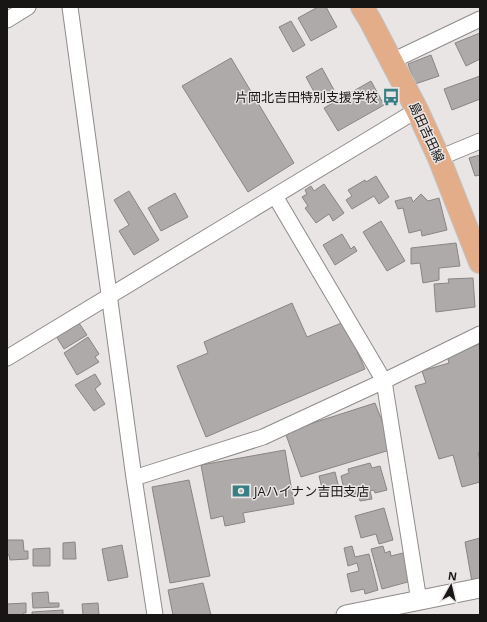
<svg xmlns="http://www.w3.org/2000/svg" width="487" height="622" font-family="'Open Sans','Noto Sans JP',sans-serif">
	<style>
		.building { fill: #adaaa9; stroke: #888583 }
		.lines { fill: none; stroke-linecap: round; stroke-linejoin: round }
		.minor-casing { stroke: #8e8b89; stroke-width: 17 }
		.tertiary-casing { stroke: #8e8b89; stroke-width: 21 }
		.primary-casing { stroke: #c3c2c2; stroke-width: 24 }
		.minor { stroke: #fff; stroke-width: 15 }
		.tertiary { stroke: #fff; stroke-width: 19 }
		.primary { stroke: #e2ad88; stroke-width: 22 }
		.labels { text-anchor: middle; stroke-width: 3; stroke-linejoin: round; paint-order: stroke }
		.poi-label { font-size: 13px; fill: #171615; stroke: #e9e5e4; text-anchor: end }
		.street-label { font-size: 13px; fill: #171615; stroke: #e9e5e4 }
	</style>
	<rect width="100%" height="100%" fill="#e9e5e4"/>
	<path class="building" d="M318,7H326L337,27L311,41L298,18Z
		M291,21L305,45L293,52L279,27Z
		M480,33V59L466,66L455,43Z
		M431,55L439,76L415,84L408,64Z
		M231,58L294,163L248,192L182,86Z
		M322,68L334,90L318,99L306,77Z
		M480,76V99L452,110L444,89Z
		M371,81L384,105L338,131L324,108Z
		M480,155V175L475,176L469,158Z
		M376,176L389,197L379,204L374,196L352,209L346,200L352,196L348,190L365,180L366,182Z
		M324,184L344,213L333,221L329,214L316,223L305,208L308,206L302,197L307,194L305,190L311,186L314,191Z
		M129,191L159,240L134,255L119,231L129,225L114,200Z
		M175,193L188,217L161,231L148,208Z
		M421,194L428,201L439,198L447,230L422,236L421,230L409,233L403,208L398,209L395,201L411,197L413,202Z
		M381,221L405,261L387,271L363,232Z
		M342,234L351,249L354,246L357,251L335,265L323,245Z
		M456,243L460,266L439,268V280L423,283L420,263L411,264V248Z
		M473,278L475,307L436,312L434,284L449,283L448,279Z
		M292,303L307,337L344,322L365,369L206,437L177,366L208,353L204,342Z
		M79,323L87,335L64,349L56,336Z
		M88,337L99,354L95,357L99,362L77,375L64,353Z
		M480,344V452L478,453L480,460V482L462,487L453,455L439,459L415,386L426,383L422,371L449,363L447,355Z
		M95,374L101,384L95,389L105,404L94,411L75,385Z
		M375,403L393,449L301,477L285,432Z
		M285,450L294,504L243,513L245,522L225,526L223,516L211,519L201,465Z
		M370,463L372,468L380,466L387,490L375,493L374,490L370,491L372,499L360,501L358,493L352,495L351,492L345,494L341,476L349,473L348,469Z
		M335,472L339,488L323,492L319,476Z
		M189,480L210,576L170,583L152,487Z
		M384,508L393,540L379,544L376,534L361,538L355,516Z
		M480,538V580L472,582L465,542Z
		M7,540H23L24,551H28V559L10,560L9,555H7Z
		M75,542L76,559H63V543Z
		M122,545L128,577L108,581L102,549Z
		M352,546L355,557L369,554L378,590L365,594L364,589L351,592L347,574L359,571L357,563L348,566L344,548Z
		M383,546L385,553L390,551L391,556L407,552L415,580L382,589L371,549Z
		M50,548V566H33V549Z
		M203,583L211,615H173L168,590Z
		M48,592L49,603H59V607L33,608L32,593Z
		M26,603V613H23V615H7V604Z
		M98,603L99,615H83L82,604Z
		M63,610V615H32V612Z"/>
	<g class="lines">
		<g class="minor-casing">
			<path id="minor" d="M70,7L134,478L155,615
				M7,20L28,7
				M392,61L480,19
				M439,158L480,141
				M275,196L384,381L419,601
				M7,358L417,110
				M134,478L263,437L384,381L480,334"/>
		</g>
		<g class="tertiary-casing">
			<path id="tertiary" d="M346,615L480,588"/>
		</g>
		<g class="primary-casing">
			<path id="primary" d="M362,7L370,20L417,110L439,158L480,262"/>
		</g>
		<use href="#minor" class="minor"/>
		<use href="#tertiary" class="tertiary"/>
		<use href="#primary" class="primary"/>
	</g>
	<defs>
		<g id="bus-bare" transform="scale(1.38)"><path d="M-5-6H5V4H4V6H2V4H-2V6H-4V4H-5ZM-3.5-4V0h7V-4ZM-3.5 1.2v1.5H-2V1.2ZM2 1.2v1.5H3.5V1.2Z" fill="#377f85" stroke="#e9e5e4" stroke-width="2.5" paint-order="stroke"/></g>
		<g id="bank-bare" transform="scale(1.38)"><path d="M-6-4H6V4H-6ZM0-2.3a2.3 2.3 0 1 0 0 4.6a2.3 2.3 0 1 0 0-4.6Z" fill="#377f85" stroke="#e9e5e4" stroke-width="2.5" paint-order="stroke"/></g>
	</defs>
	<g fill-rule="evenodd">
		<use href="#bus-bare" x="391" y="97"/>
		<use href="#bank-bare" x="241" y="491"/>
	</g>
	<g class="labels">
		<g class="poi-label">
			<text x="378" y="102">片岡北吉田特別支援学校</text>
			<text x="254" y="496" text-anchor="start">JAハイナン吉田支店</text>
		</g>
		<g class="street-label">
			<text transform="translate(427 132) rotate(65)" y="5">島田吉田線</text>
		</g>
	</g>
	<rect width="487" height="622" fill="none" stroke="#171615" stroke-width="16"/>
	<g transform="translate(451 586) rotate(8)" stroke="#e9e5e4" stroke-width="3" paint-order="stroke">
	<path d="M0-3L7 15L0 10L-7 15Z" fill="#171615"/>
	<text y="-6" font-size="11" font-weight="bold" text-anchor="middle" fill="#171615">N</text>
	</g>
</svg>
